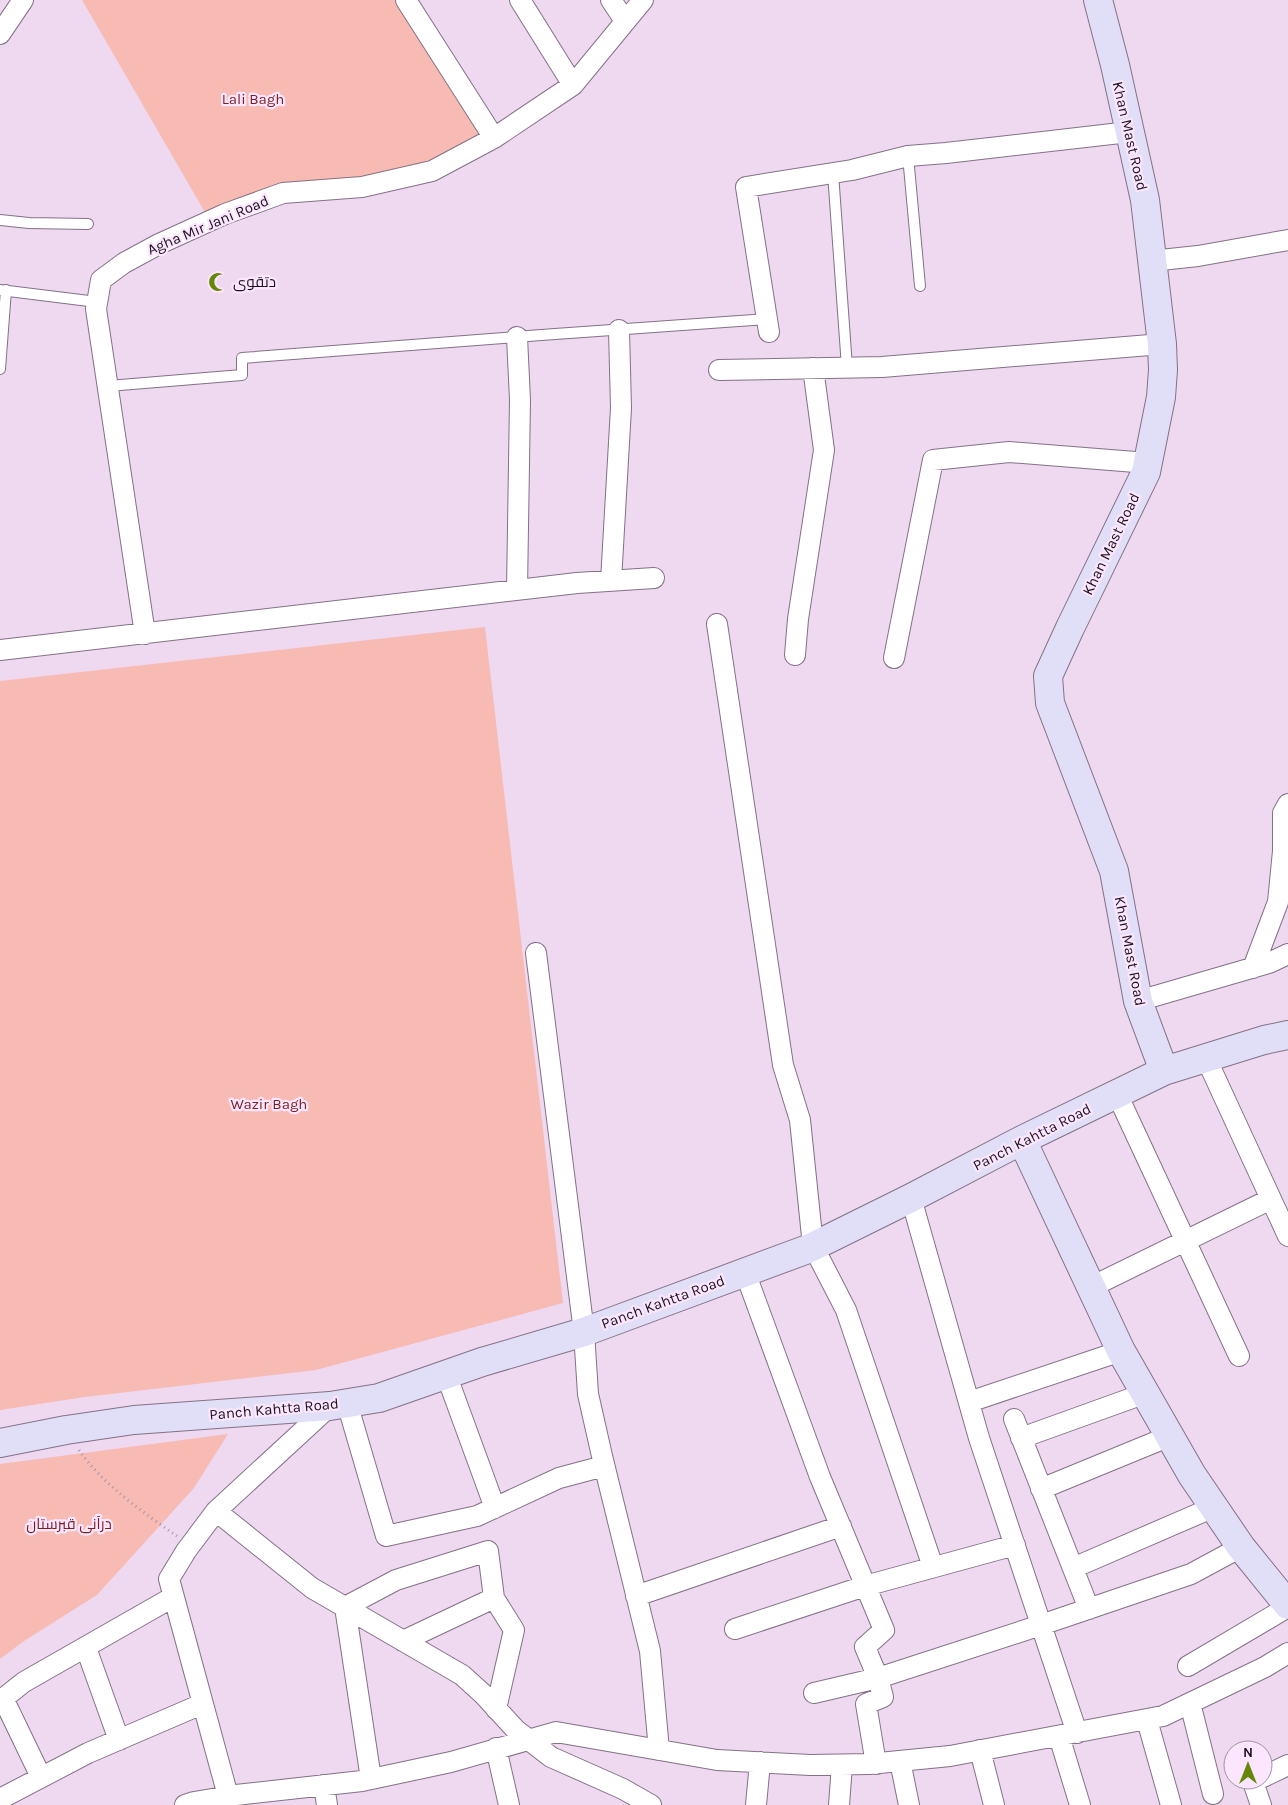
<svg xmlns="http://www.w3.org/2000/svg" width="1288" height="1805" font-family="Karla,Cairo,sans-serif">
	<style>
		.green { fill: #f7bbb3 }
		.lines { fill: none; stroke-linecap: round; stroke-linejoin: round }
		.lane-casing { stroke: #847186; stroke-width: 12 }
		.street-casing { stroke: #847186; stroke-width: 22 }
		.secondary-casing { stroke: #847186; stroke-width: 30 }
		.path { stroke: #a493a6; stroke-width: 3; stroke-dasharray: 1 4; stroke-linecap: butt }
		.lane { stroke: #fff; stroke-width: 10 }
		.street { stroke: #fff; stroke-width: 20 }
		.secondary { stroke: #e1def8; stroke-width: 28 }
		.labels { text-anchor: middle; stroke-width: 4.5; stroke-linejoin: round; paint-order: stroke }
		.park-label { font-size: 15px; fill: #7a1f1b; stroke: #fce6ff }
		.street-label { font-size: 15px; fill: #1c141d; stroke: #fce6ff }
		.poi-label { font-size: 15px; fill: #1c141d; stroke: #fce6ff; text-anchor: start }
	</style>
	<rect width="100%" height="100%" fill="#eed9f1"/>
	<path class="green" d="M82,0H408L494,138L432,171L283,193L210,221Z
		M485,627L563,1303L316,1370L85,1397L0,1410V681Z
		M228,1434L194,1488L97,1595L24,1641L0,1659V1464Z"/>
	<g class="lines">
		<g class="lane-casing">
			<path id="lane" d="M908,156L920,286
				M833,173L847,367
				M0,220L29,223L88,224
				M0,290L97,302
				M0,369L6,290
				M108,386L242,375V358L555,334L767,319"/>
		</g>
		<g class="street-casing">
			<path id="street" d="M406,0L494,138
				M520,0L573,85
				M611,0L625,21
				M0,34L23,0
				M1151,261L1198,256L1288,240
				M769,332L746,187L852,170L908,156L946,153L1129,132
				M517,337L520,400L517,590
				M719,370L882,367L1162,344
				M611,581L621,408L619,330
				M717,624L783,1065L800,1120L813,1246L846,1310L933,1567
				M145,634L96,309L101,280L124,263L159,244L225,214L283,193L362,187L432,171L494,138L573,85L643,0
				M0,650L577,583L654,578
				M795,655L798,619L824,450L813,368
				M894,658L933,460L1009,452L1148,463
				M536,953L584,1332L588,1394L602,1456L650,1651L659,1750
				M1253,968L1278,902L1283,851V813L1288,804
				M1138,1001L1269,963L1288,954
				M1206,1058L1288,1236
				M1117,1094L1239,1356
				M911,1198L979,1438L1077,1733
				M745,1272L820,1477L884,1630L865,1647L878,1678L883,1697L866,1704L876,1764
				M1091,1287L1271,1199
				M446,1374L495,1508
				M969,1402L1121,1351
				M347,1403L386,1536L477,1516L559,1478L604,1466
				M1014,1419L1089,1609
				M1021,1438L1146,1393
				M1041,1489L1170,1436
				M216,1511L312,1588L462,1675L483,1694L516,1730L551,1757L623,1789L651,1805
				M1073,1568L1214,1507
				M636,1596L841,1526
				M735,1629L865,1586L1015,1545
				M403,1641L494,1598
				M86,1648L119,1740
				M1188,1666L1288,1607
				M814,1693L878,1678L1041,1625L1191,1574L1241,1547
				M3,1698L41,1777
				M0,1701L24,1682L173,1597
				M1190,1703L1213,1794
				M1147,1720L1171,1805
				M1059,1736L1080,1805
				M496,1748L509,1805
				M980,1750L994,1805
				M900,1761L909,1805
				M1263,1777L1288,1765
				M371,1779L345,1607L396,1580L488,1551L494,1598L514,1630L496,1709
				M1258,1780L1253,1782L1261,1805
				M324,1785L327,1805
				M228,1796L169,1579L186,1551L216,1511L330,1406
				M0,1799L88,1753L202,1704
				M185,1805L194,1802L236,1795L362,1781L451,1762L556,1732L717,1760L810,1765L869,1764L950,1756L1163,1716L1265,1667L1288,1653
				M756,1805L760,1762
				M839,1805L842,1765"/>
		</g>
		<g class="secondary-casing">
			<path id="secondary" d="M1098,0L1115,65L1145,200L1162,344L1163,370L1161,397L1146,472L1070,628L1048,676L1050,703L1114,871L1138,1001L1164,1071
				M1022,1140L1121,1351L1192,1475L1241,1547L1288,1605
				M0,1443L66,1430L134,1420L330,1406L379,1398L482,1362L584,1332L808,1249L911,1198L1022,1140L1164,1071L1264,1040L1288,1035"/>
		</g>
		<path class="path" d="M79,1450C102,1484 144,1513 177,1536"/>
		<use href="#lane" class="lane"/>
		<use href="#street" class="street"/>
		<use href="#secondary" class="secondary"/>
	</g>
	<defs>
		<g id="mosque-bare" transform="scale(1.5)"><path d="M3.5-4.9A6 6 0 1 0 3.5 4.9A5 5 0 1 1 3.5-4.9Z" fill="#648708" stroke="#fce6ff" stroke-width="2.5" paint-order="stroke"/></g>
	</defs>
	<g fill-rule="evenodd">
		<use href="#mosque-bare" x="218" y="282"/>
	</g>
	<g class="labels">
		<g class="park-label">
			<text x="253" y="104">Lali Bagh</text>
			<text x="269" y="1109">Wazir Bagh</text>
			<text x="69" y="1529">درآنی قبرستان</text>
		</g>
		<g class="street-label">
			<text transform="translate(1130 136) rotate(77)" y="5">Khan Mast Road</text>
			<text transform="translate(208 225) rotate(-23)" y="5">Agha Mir Jani Road</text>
			<text transform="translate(1111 544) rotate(-64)" y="5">Khan Mast Road</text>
			<text transform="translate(1130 951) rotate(79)" y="5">Khan Mast Road</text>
			<text transform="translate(1032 1137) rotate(-27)" y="5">Panch Kahtta Road</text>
			<text transform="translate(663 1302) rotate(-20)" y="5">Panch Kahtta Road</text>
			<text transform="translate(274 1409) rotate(-5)" y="5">Panch Kahtta Road</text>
		</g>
		<g class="poi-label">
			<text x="233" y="287">دتقوى</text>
		</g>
	</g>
	<g transform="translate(1248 1765)"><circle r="24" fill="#fce6ff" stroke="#a292a5"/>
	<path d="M0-4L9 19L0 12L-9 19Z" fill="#648708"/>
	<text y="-8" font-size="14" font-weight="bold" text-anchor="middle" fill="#1c141d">N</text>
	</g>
</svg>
